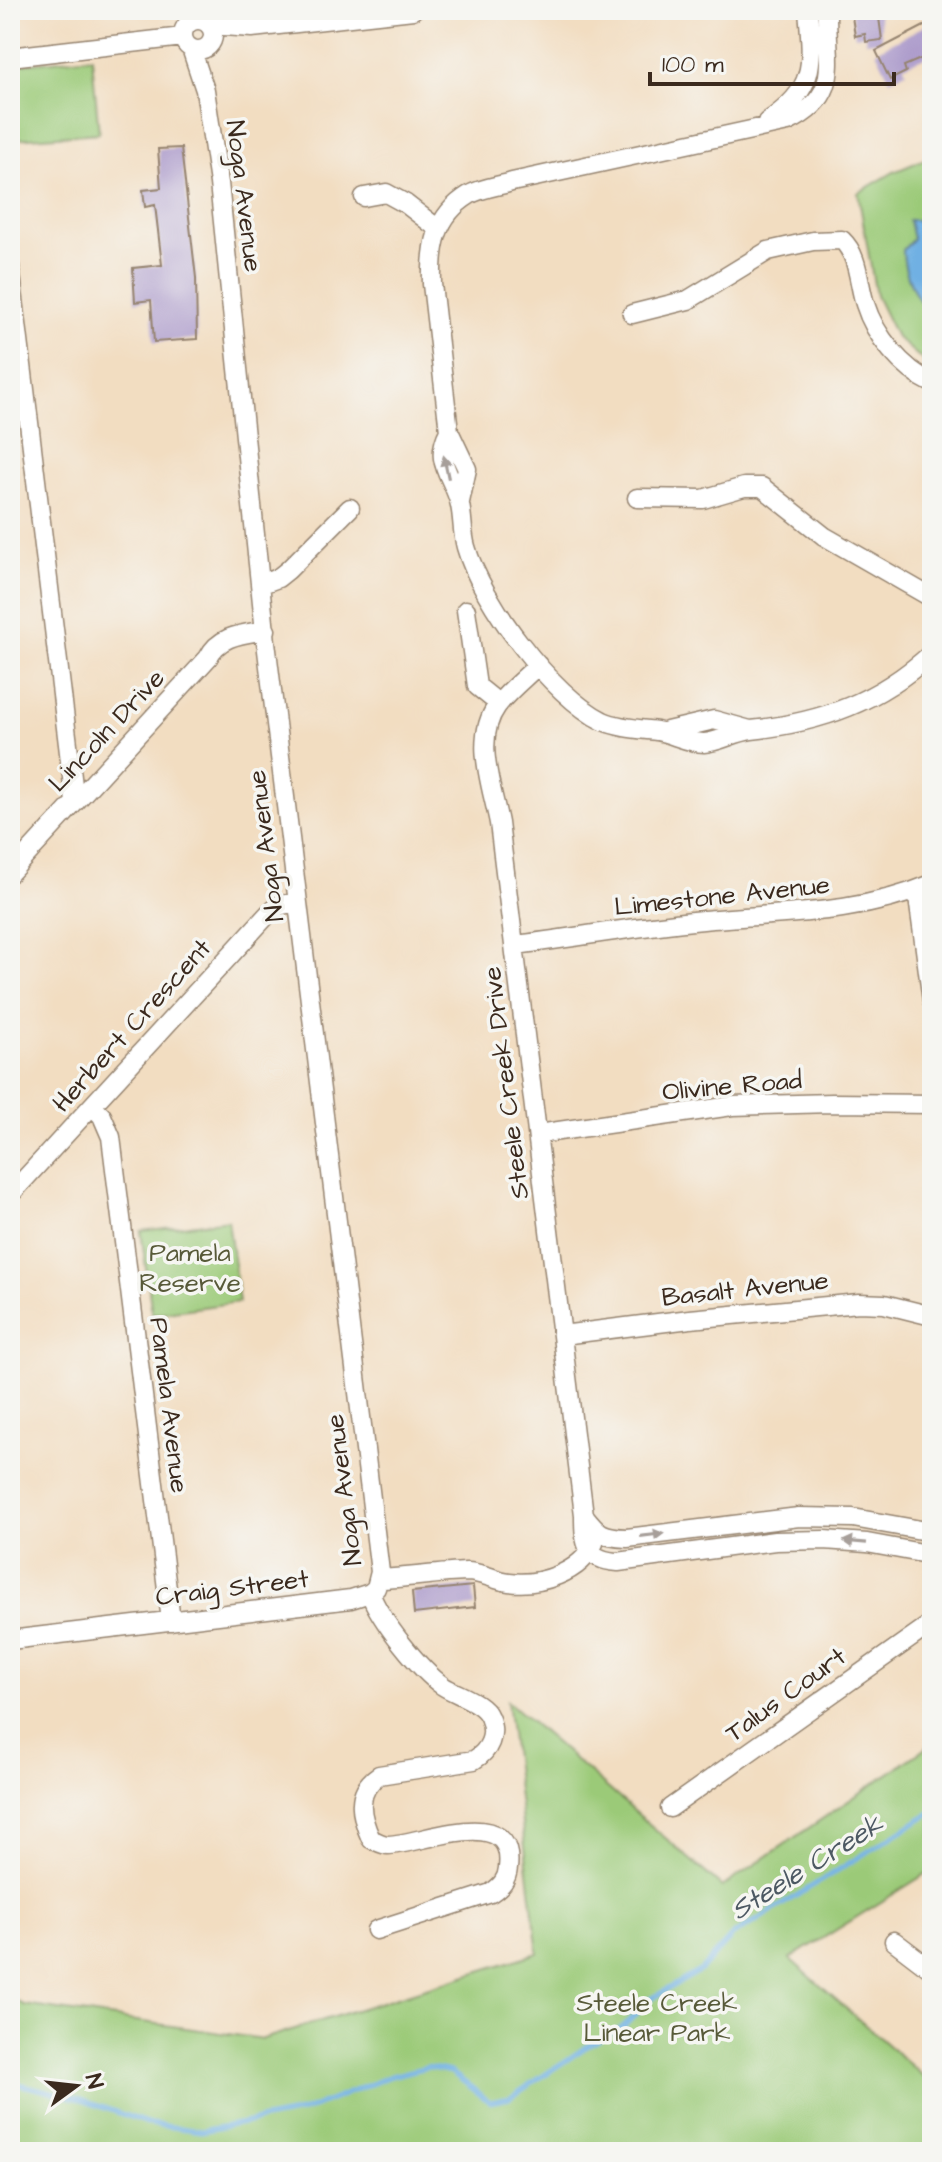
<svg xmlns="http://www.w3.org/2000/svg" width="942" height="2162" font-family="'Architects Daughter',sans-serif">
	<style>
		.green { fill: #9bca78; stroke: #6b7a4b; stroke-width: 2 }
		.water { fill: #6fb0e3; stroke: #556d80; stroke-width: 2 }
		.lines { fill: none; stroke-linecap: round; stroke-linejoin: round }
		.stream { stroke: #6fb0e3; stroke-width: 5 }
		.building { fill: #ae9dcc }
		.street-casing { stroke: #968470; stroke-width: 21 }
		.street { stroke: #fff; stroke-width: 18 }
		.oneway { fill: #a79f9a }
		.labels { text-anchor: middle; stroke-width: 7; stroke-linejoin: round; paint-order: stroke }
		.street-label { font-size: 26px; fill: #3b2a1e; stroke: #f6f6f2 }
		.park-label { font-size: 26px; fill: #585a39; stroke: #f6f6f2 }
		.water-label { font-size: 28px; font-style: italic; fill: #4d5963; stroke: #f6f6f2 }
	</style>
	<rect width="100%" height="100%" fill="#f6f6f2"/>
	<filter id="ink" filterUnits="userSpaceOnUse"><feTurbulence type="fractalNoise" baseFrequency=".0125" numOctaves="2"/><feDisplacementMap in="SourceGraphic" scale="16" xChannelSelector="R" yChannelSelector="G"/><feConvolveMatrix kernelMatrix="1 2 1 2 8 2 1 2 1" color-interpolation-filters="sRGB"/></filter>
	<filter id="wash" filterUnits="userSpaceOnUse"><feTurbulence type="fractalNoise" baseFrequency=".006" numOctaves="4" result="noise"/><feDisplacementMap in="SourceGraphic" scale="32" xChannelSelector="R" yChannelSelector="G"/><feGaussianBlur stdDeviation="1.8" result="paint"/><feColorMatrix in="noise" values="0 0 0 0 0 0 0 0 0 0 0 0 0 0 0 0 0 1.4 0 .05"/><feComposite in="paint" operator="in"/></filter>
	<g filter="url(#wash)">
		<rect width="100%" height="100%" fill="#f2ddc1"/>
		<path class="green" d="M92,57L99,133L15,139L10,65Z
			M932,156V368L896,337L876,296L858,193L894,172Z
			M228,1220L239,1302L152,1314L141,1231Z
			M507,1701L722,1887L932,1744V1870L790,1959L932,2084V2152H10V1997L24,2005L263,2039L538,1953Z"/>
		<path class="water" d="M909,220H932V316C916,301 903,272 903,250L913,239Z"/>
		<g class="lines">
			<path class="stream" d="M10,2082L76,2098L150,2124L201,2131L301,2112L391,2076L427,2067L451,2072L490,2102L510,2098L586,2047L624,2026L651,1999L701,1970L733,1935L932,1812"/>
		</g>
		<g id="blocks">
			<path class="building" d="M851,10H878L882,40L866,42L865,34L855,36Z
				M928,24L932,35V54L904,66L906,72L890,80L876,51Z
				M181,148L196,278L197,339L154,342L151,300L135,302L134,286L133,268L162,265L155,205L145,207L143,190L161,188L158,149Z
				M473,1586L475,1607L414,1614L412,1592Z"/>
		</g>
	</g>
	<g filter="url(#ink)">
		<use href="#blocks" fill-opacity="0" stroke="#968470" stroke-width="2"/>
		<g class="lines">
			<g class="street-casing">
				<path id="street" d="M183 35a15 15 0 1 1 30 0a15 15 0 1 1-30 0Z
					M209,25L252,28L413,10
					M191,48L205,90L219,183L266,642L380,1572L376,1588L370,1593
					M10,57L183,37
					M767,122C816,88 813,66 808,10
					M364,197L386,193L406,204L437,228
					M10,266L75,802
					M632,314L688,300L768,251L813,241L842,240C859,256 858,282 865,304C875,336 902,369 932,383
					M449,431C432,463 454,476 460,505C463,519 462,533 466,547C481,601 552,696 603,721C619,728 640,729 657,731C673,734 688,743 704,743C720,742 735,732 751,730C823,722 878,702 932,653
					M637,498L703,499L744,487H762L824,536L932,598
					M460,502L467,469L449,431L432,284C431,247 435,216 469,195C481,188 499,186 512,182L788,122C844,95 826,61 827,10
					M262,584L278,578L288,570L350,508
					M466,610L477,686L498,703
					M538,665C525,678 508,691 497,706C473,739 492,786 499,823L584,1515C584,1543 585,1560 618,1562L775,1541L824,1540L867,1543L932,1555
					M667,731L714,720L750,730
					M10,873L208,658C219,635 243,634 266,630
					M917,890L932,1001
					M515,945C578,937 640,926 703,920C781,913 858,915 932,884
					M92,1106L102,1116L111,1137L171,1621
					M538,1134L732,1106L832,1103L932,1104
					M10,1195L269,913L279,906L297,901
					M562,1335L690,1319L859,1303L884,1304L932,1316
					M584,1515C599,1534 602,1537 627,1538L799,1517L853,1518L932,1532
					M379,1579C408,1578 437,1573 466,1572C482,1572 494,1580 509,1582C539,1586 581,1573 594,1543
					M370,1593C380,1620 420,1670 443,1686C457,1695 483,1702 489,1717C497,1735 489,1751 474,1760L379,1775C355,1791 360,1815 371,1839C376,1841 383,1845 388,1845C420,1845 516,1801 508,1868C507,1880 501,1886 491,1893L376,1930
					M10,1640L351,1599L370,1593
					M670,1808L932,1623
					M894,1941L932,1970"/>
			</g>
			<use href="#street" class="street"/>
		</g>
		<defs><path id="oneway-solid" d="M-6-.8H1V-3.2L6.5 0L1 3.2V.8H-6Z" transform="scale(2)"/></defs>
		<g class="oneway">
			<use href="#oneway-solid" transform="translate(446 467) rotate(-102)"/>
			<use href="#oneway-solid" transform="translate(652 1535) rotate(-7)"/>
			<use href="#oneway-solid" transform="translate(855 1542) rotate(-175)"/>
		</g>
	</g>
	<g class="labels">
		<g class="street-label">
			<text transform="translate(245 196) rotate(83)" y="9">Noga Avenue</text>
			<text transform="translate(106 730) rotate(-47)" y="9">Lincoln Drive</text>
			<text transform="translate(265 846) rotate(-97)" y="9">Noga Avenue</text>
			<text transform="translate(722 895) rotate(-6)" y="9">Limestone Avenue</text>
			<text transform="translate(131 1025) rotate(-48)" y="9">Herbert Crescent</text>
			<text transform="translate(505 1083) rotate(-97)" y="9">Steele Creek Drive</text>
			<text transform="translate(732 1085) rotate(-5)" y="9">Olivine Road</text>
			<text transform="translate(745 1288) rotate(-6)" y="9">Basalt Avenue</text>
			<text transform="translate(170 1405) rotate(83)" y="9">Pamela Avenue</text>
			<text transform="translate(343 1490) rotate(-97)" y="9">Noga Avenue</text>
			<text transform="translate(232 1587) rotate(-7)" y="9">Craig Street</text>
			<text transform="translate(785 1694) rotate(-36)" y="9">Talus Court</text>
		</g>
		<g class="park-label">
			<text x="190" y="1261">Pamela<tspan x="190" dy="30">Reserve</tspan></text>
			<text x="657" y="2011">Steele Creek<tspan x="657" dy="30">Linear Park</tspan></text>
		</g>
		<g class="water-label">
			<text transform="translate(806 1866) rotate(-32)" y="10">Steele Creek</text>
		</g>
	</g>
	<rect width="942" height="2162" fill="none" stroke="#f6f6f2" stroke-width="40"/>
	<g transform="translate(76 2086) rotate(75)" stroke="#f6f6f2" stroke-width="6" paint-order="stroke">
	<path d="M0-6L14 30L0 20L-14 30Z" fill="#3b2a1e"/>
	<text y="-12" font-size="22" font-weight="bold" text-anchor="middle" fill="#3b2a1e">N</text>
	</g>
	<path d="M650 72v12h244v-12" fill="none" stroke="#3b2a1e" stroke-width="4"/>
	<text x="662" y="72" font-size="24" fill="#3b2a1e" stroke="#f6f6f2" stroke-width="6" paint-order="stroke">100 m</text>
</svg>
